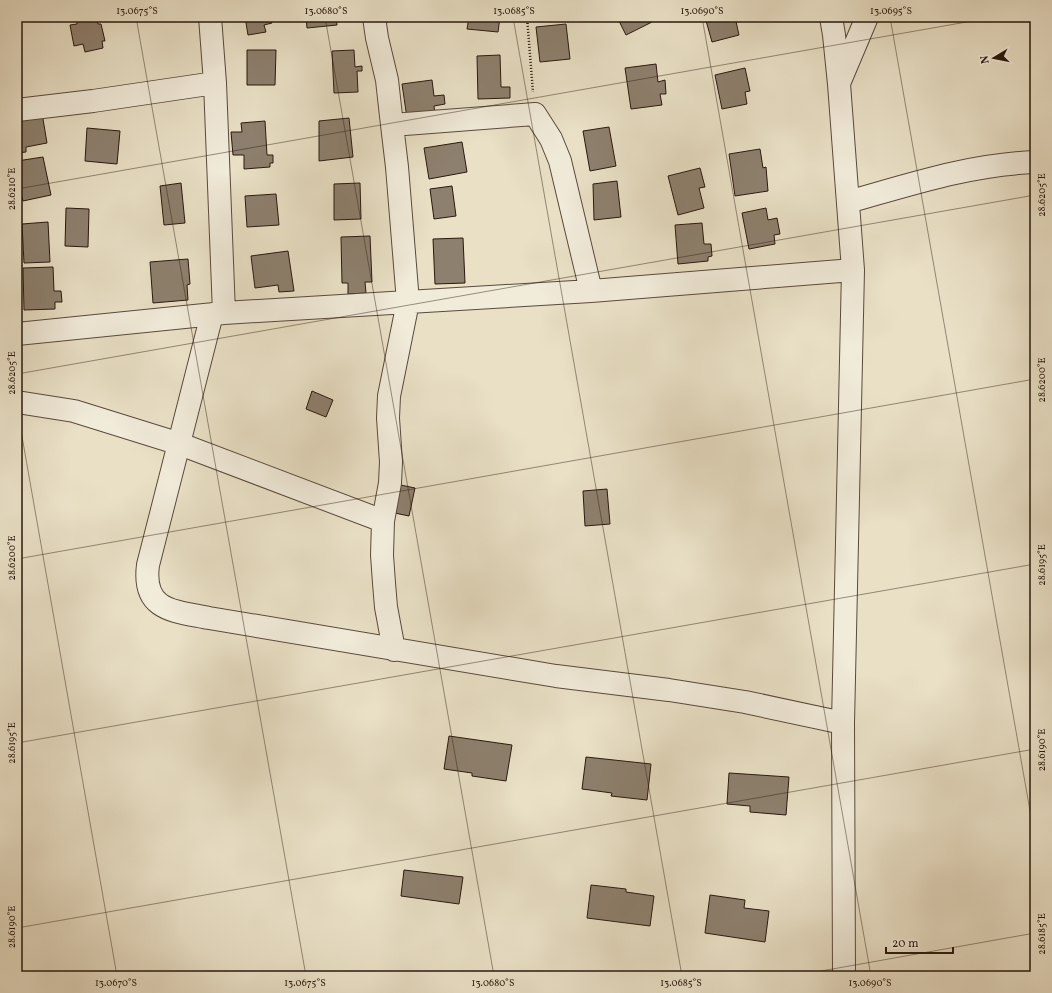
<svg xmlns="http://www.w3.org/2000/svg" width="1052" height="993" font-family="Vollkorn,serif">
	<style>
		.building { fill: #8d806e; stroke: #29180e }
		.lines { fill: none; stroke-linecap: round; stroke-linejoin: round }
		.minor-casing { stroke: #594a3c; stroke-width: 24 }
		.path { stroke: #29180e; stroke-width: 2.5; stroke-dasharray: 1 2; stroke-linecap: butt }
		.minor { stroke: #f1ebda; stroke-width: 22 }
		.ticks { fill: none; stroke: #29180e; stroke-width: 1; stroke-opacity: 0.45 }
		.neatline { fill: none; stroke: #29180e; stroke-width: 1.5 }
		.ticks-label { font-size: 10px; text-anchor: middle; fill: #29180e }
	</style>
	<rect width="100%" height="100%" fill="#e9e0c6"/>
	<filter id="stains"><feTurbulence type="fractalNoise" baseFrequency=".005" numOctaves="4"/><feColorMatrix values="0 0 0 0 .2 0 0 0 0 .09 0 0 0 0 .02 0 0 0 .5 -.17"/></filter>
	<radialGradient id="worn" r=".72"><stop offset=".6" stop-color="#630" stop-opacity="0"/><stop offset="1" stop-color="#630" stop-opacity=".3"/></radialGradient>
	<path class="building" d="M93,17H97L98,24H101L105,41H102L103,48L85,52L83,44L74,46L70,25L77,24V20Z
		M245,17H273V18L271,19L272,23L264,25L266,32L248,35Z
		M306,17H336L337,25L307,28Z
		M469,17H500L498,32L467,29Z
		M617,17H650L652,22L626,35Z
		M705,17H735L739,35L712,42Z
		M566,24L570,59L540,62L536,27Z
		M247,50H276L275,85H247Z
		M354,50L355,67L362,66V71H357L358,92L334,93L332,51Z
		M500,55L501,87H510V98L478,99L477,56Z
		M656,64L658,82L665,80L666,94H660L662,105L631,109L625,68Z
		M745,68L750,91L745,92L747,104L722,109L715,75Z
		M432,80L434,96L444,95L445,104L434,106L435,114L407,118L402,84Z
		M42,113L47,143L26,147V152L17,153V116Z
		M349,118L353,157L319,161V121Z
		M265,121L267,155H273V163H270V167L244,169V155H233L231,132H242L241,123Z
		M609,127L616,166L590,171L583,131Z
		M87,128L120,131L117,164L85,161Z
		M462,142L467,172L429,179L424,148Z
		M760,149L763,168L766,167L768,191L735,196L729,154Z
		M43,157L51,195L23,201L17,174V161Z
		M700,168L705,187L699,188L704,208L678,215L668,176Z
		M617,181L621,217L594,220L593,184Z
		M181,183L185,223L164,225L160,186Z
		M360,183L361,219L334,220V184Z
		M452,186L456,216L434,219L430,189Z
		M276,194L279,225L247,227L245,196Z
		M66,208L89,209L88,247L65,246Z
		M766,208L768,220L777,218L780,234L774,235L775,244L749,249L742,213Z
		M48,222L50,262L24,263L22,224Z
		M702,223L704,244H711L712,256L708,257V261L678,264L675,225Z
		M370,236L372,282H365L366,293L348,294V283H342L341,237Z
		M463,238L465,283L435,284L433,239Z
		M288,251L294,291L279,292L278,285L255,288L251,256Z
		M188,259L190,284L187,285L188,300L153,303L150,262Z
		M53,267L54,291H61L62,302H55V309L24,310L23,268Z
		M312,391L333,400L326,417L306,409Z
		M396,484L415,488L409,516L390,512Z
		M607,489L610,524L585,526L583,491Z
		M449,736L512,745L506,781L472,776V773L444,769Z
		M586,757L651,764L647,800L611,796L612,793L582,789Z
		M729,773L789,777L786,815L750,812V806L727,804Z
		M404,870L463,877L459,904L401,896Z
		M591,885L626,889V892L654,896L650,926L587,918Z
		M710,895L745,900L744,908L769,911L765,942L705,933Z"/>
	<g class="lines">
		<g class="minor-casing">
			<path id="minor" d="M210,17L215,83L224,313
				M374,17L377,38L387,80L392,125L397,167L408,302L389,396L388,418L391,462L390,483L383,521L382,555L384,583L386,607L394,650
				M831,17L834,35L839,84L853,270L843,723L844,976
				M840,81L867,17
				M17,110L93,101L215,83
				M392,125L535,114L551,139L560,161L591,291
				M848,202C912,184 968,165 1035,162
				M212,314L148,565C142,611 174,611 209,618L556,676L669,690L745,702L843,723
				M17,334L224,313L591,291L853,270
				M17,402L74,411L180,444L383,521"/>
		</g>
		<path class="path" d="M527,17L533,92"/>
		<use href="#minor" class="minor"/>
	</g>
	<path class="ticks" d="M136,17L306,976M325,17L494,976M513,17L682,976M702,17L871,976M890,17L1035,839M17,189L995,17M17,374L1035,195M17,408L117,976M17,559L1035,379M17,743L1035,564M17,928L1035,749M793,976L1035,933"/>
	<rect width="1052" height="993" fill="none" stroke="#e9e0c6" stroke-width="44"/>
	<g transform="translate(994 58) rotate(260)" stroke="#f1ebda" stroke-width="3" paint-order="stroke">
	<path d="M0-3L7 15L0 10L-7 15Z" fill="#29180e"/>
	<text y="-6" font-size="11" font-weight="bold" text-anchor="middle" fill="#29180e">N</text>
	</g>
	<path d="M886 947v6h67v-6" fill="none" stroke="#29180e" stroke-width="2"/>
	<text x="892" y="947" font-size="12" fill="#29180e" stroke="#f1ebda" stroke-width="3" paint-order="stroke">20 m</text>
	<rect x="22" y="22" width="1008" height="949" class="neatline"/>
	<g class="ticks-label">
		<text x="137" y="14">13.0675°S</text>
		<text x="326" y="14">13.0680°S</text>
		<text x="514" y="14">13.0685°S</text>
		<text x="702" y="14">13.0690°S</text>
		<text x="891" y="14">13.0695°S</text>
		<text transform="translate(11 189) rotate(-90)" y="4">28.6210°E</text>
		<text transform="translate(1041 195) rotate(-90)" y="4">28.6205°E</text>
		<text transform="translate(11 373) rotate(-90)" y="4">28.6205°E</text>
		<text transform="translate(1041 380) rotate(-90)" y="4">28.6200°E</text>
		<text transform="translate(11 558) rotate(-90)" y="4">28.6200°E</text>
		<text transform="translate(1041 565) rotate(-90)" y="4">28.6195°E</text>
		<text transform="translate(11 743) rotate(-90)" y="4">28.6195°E</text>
		<text transform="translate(1041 750) rotate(-90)" y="4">28.6190°E</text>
		<text transform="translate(11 927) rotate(-90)" y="4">28.6190°E</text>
		<text transform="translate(1041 934) rotate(-90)" y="4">28.6185°E</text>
		<text x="116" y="986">13.0670°S</text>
		<text x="305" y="986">13.0675°S</text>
		<text x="493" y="986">13.0680°S</text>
		<text x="681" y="986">13.0685°S</text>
		<text x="870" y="986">13.0690°S</text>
	</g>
	<rect width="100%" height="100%" filter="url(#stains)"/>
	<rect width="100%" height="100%" fill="url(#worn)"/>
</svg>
